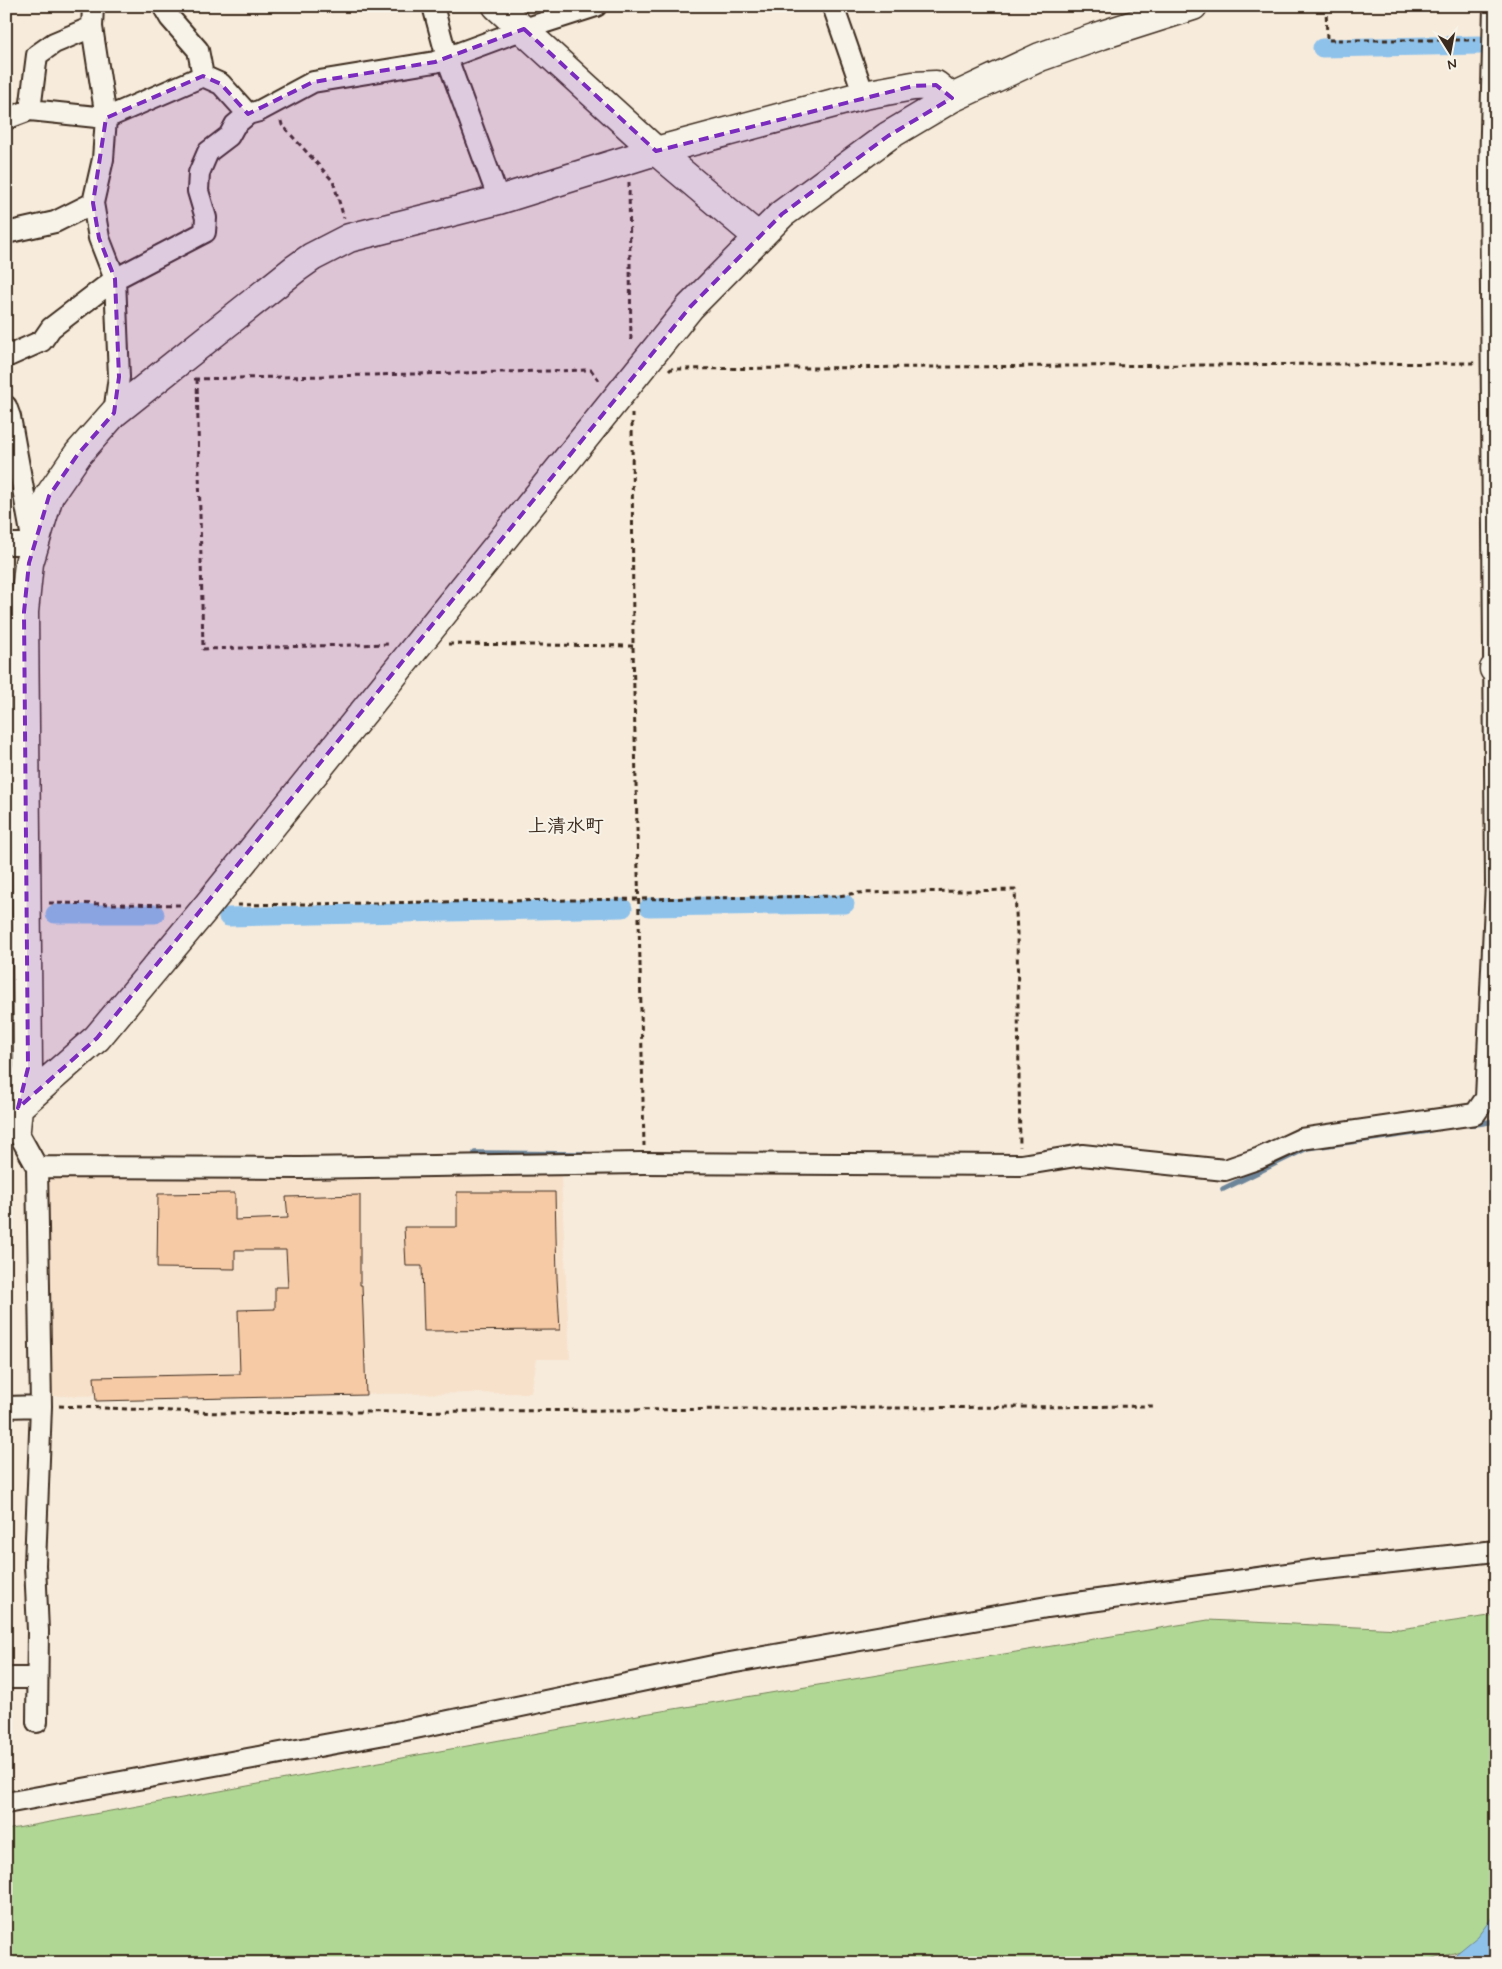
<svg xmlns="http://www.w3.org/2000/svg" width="1502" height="1969" font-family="Mynerve,'Klee One',sans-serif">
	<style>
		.built { fill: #f7e1cb }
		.green { fill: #b0d894; stroke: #768159 }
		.water { fill: #8ec2eb; stroke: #6d8599 }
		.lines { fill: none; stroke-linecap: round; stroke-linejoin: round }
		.stream { stroke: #6d8599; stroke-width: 5.5 }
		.canal { stroke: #8ec2eb; stroke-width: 19 }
		.building { fill: #f6caa5; stroke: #3b2a1e }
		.street-casing { stroke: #3b2a1e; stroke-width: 24 }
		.secondary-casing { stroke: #3b2a1e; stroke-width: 31 }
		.path { stroke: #3b2a1e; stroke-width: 3; stroke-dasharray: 5 4; stroke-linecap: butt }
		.street { stroke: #f7f3e8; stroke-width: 20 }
		.secondary { stroke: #f7f3e8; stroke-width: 28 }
		.marked { fill: #7b2cbf; fill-opacity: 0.2; stroke: #7b2cbf; stroke-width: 4; stroke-dasharray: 10 6; stroke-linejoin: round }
		.labels { text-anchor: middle; stroke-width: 4; stroke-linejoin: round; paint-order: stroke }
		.quarter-label { font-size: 19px; font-weight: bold; fill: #3b2a1e; stroke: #f7f3e8 }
	</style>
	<rect width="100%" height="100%" fill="#f7ebdb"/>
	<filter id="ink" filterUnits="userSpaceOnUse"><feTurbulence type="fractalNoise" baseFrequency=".02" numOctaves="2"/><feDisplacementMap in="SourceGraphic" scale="10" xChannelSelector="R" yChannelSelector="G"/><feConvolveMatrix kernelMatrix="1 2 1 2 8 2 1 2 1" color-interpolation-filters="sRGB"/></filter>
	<g filter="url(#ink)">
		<path class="built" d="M561,1176L570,1359H537L531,1393L48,1396L47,1179Z"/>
		<path class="green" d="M1496,1615V1940L1421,1963H6V1830L632,1716L1208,1620L1400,1629Z"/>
		<path class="water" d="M1496,1912V1963H1445L1478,1936Z"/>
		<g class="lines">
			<path class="stream" d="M1469,1125L1496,1121
				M475,1153L585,1154
				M1223,1189L1307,1148L1428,1131"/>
			<path class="canal" d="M1322,48L1480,45
				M649,907L845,904
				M55,914H155
				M228,917L623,908"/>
		</g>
		<path class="building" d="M457,1192H555L557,1278L560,1330L424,1331L422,1266H406L404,1227H457Z
			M235,1193V1220L288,1218L286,1197L360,1195V1285H362L366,1395L96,1401L94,1377L240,1374L238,1310L275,1309V1287H288L286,1250H235V1269L157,1268L158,1194Z"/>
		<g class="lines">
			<g class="street-casing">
				<path id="street" d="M93,6L92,27L106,118L103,159L93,203L99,238L115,279L119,377L114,413
					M163,6L170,18L198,50L203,76
					M433,6L447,58L499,200
					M833,6L864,95
					M30,110L37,55L54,43L92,27
					M6,119L30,110L106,118L203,76L221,84L248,114L259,111L313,82L435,62L524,29L596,6
					M6,233L55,222L93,203
					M6,357L42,341L51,328L115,279L205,232L206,218L198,191L199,173L208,152L229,136L235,125L248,114
					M6,406L10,417L33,544H6
					M16,1129L37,1167L41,1406L35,1565L38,1631L37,1722
					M37,1167L300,1168L644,1163L1021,1165L1082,1155L1225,1170L1260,1158L1301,1139L1475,1114L1486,1098L1496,883L1490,172L1494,6
					M6,1407L41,1406
					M6,1678H36
					M6,1803L396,1732L713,1666L1047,1607L1316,1570L1496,1551"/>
			</g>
			<g class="secondary-casing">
				<path id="secondary" d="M497,6L656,151L758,237
					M1494,669H1496
					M15,1110L97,1038L208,905L690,307L782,214L888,136L952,98L1040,57L1102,35L1193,6
					M16,1129L18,1108L28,1068L24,612L29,563L49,496L78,454L114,413L295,269L312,257L349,238L499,200L656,151L864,95L913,86L936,85L952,98"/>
			</g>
			<path class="path" d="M1326,6L1327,40H1475
				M281,121L282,125L333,181L344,218
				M629,182L631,344
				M669,371L671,369L1475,363
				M194,379L591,370L601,383
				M197,379L203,649L389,644
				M632,413L633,646L644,1146
				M448,644L633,646
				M49,903L180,905
				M237,905L839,896L856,893L1015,890L1017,934L1020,1147
				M59,1406L220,1413L1153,1406"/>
			<use href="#street" class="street"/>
			<use href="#secondary" class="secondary"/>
		</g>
	</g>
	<path class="marked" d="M524,29L656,151L913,86L936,85L952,98L888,136L782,214L690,307L97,1038L18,1108L28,1068L24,612L29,563L49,496L78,454L114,413L119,377L115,279L99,238L93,203L106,118L203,76L221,84L248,114L313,82L435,62Z"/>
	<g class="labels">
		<g class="quarter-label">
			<text x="566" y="832">上清水町</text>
		</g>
	</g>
	<rect width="1502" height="1969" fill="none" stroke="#f7f3e8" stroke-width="25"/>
	<rect x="12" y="12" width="1477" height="1944" fill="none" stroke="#3b2a1e" stroke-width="2" filter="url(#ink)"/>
	<g transform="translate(1450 52) rotate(169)" stroke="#f7f3e8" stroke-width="4" paint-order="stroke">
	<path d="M0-4L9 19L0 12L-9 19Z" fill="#3b2a1e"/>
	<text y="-8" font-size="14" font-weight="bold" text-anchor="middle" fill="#3b2a1e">N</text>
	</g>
</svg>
